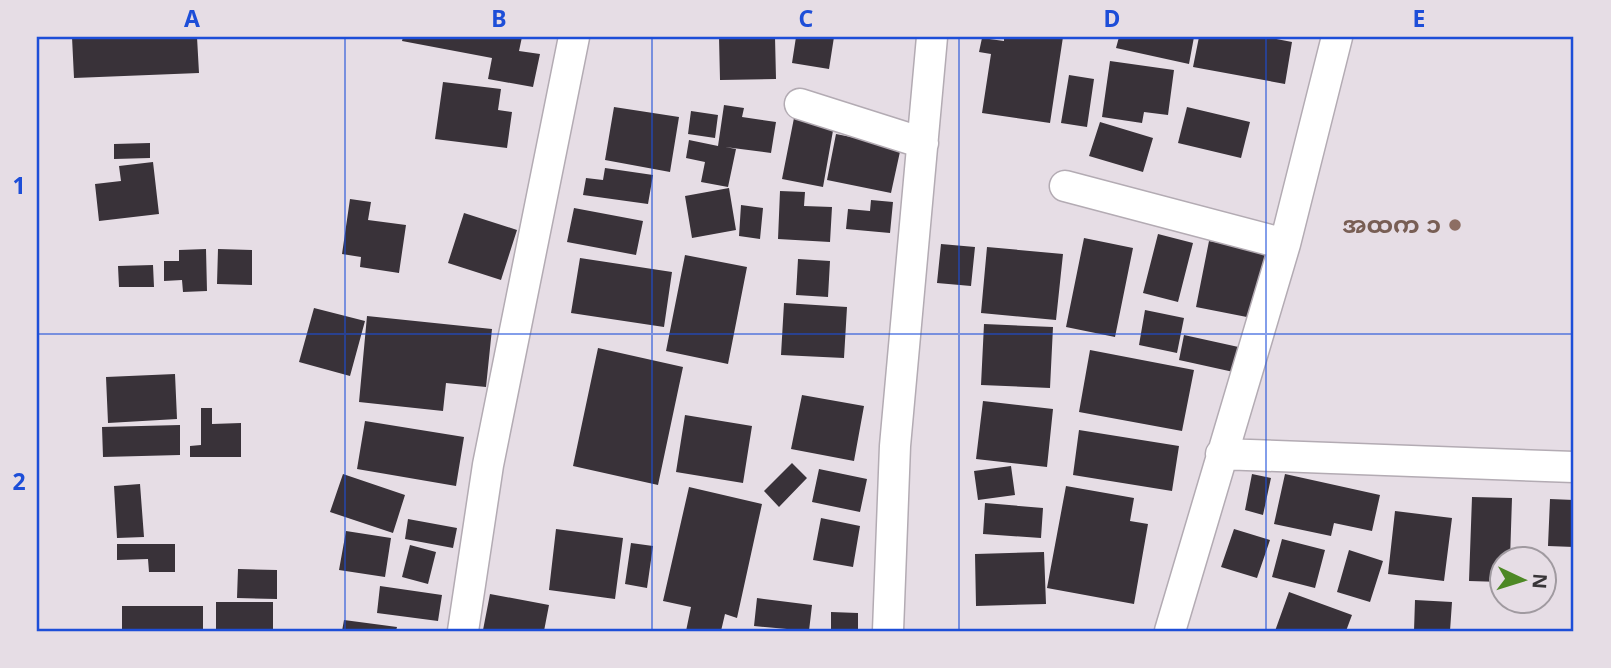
<svg xmlns="http://www.w3.org/2000/svg" width="1611" height="668" font-family="'Noto Sans','Noto Sans Myanmar',sans-serif">
	<style>
		.building { fill: #393239 }
		.lines { fill: none; stroke-linecap: round; stroke-linejoin: round }
		.street-casing { stroke: #b3abb3; stroke-width: 33 }
		.street { stroke: #fff; stroke-width: 30 }
		.grid { fill: none; stroke: #1d4ed8; stroke-width: 2; stroke-opacity: 0.55 }
		.education-dot { fill: #8d6e63; stroke: #e6dde5; stroke-width: 2.5 }
		.labels { text-anchor: middle; stroke-width: 7; stroke-linejoin: round; paint-order: stroke }
		.education-label { font-size: 24px; font-weight: bold; fill: #785e54; stroke: #e6dde5; text-anchor: end }
		.neatline { fill: none; stroke: #1d4ed8; stroke-width: 2.5 }
		.grid-label { font-size: 23px; text-anchor: middle; font-weight: bold; fill: #1d4ed8 }
	</style>
	<rect width="100%" height="100%" fill="#e6dde5"/>
	<path class="building" d="M72,37H197L199,73L74,78Z
		M403,37H522L519,51L540,54L533,87L488,79L492,58L402,41Z
		M719,37H775L776,79L720,80Z
		M796,37H834L829,69L792,63Z
		M1004,37H1063L1050,123L982,113L991,54L979,52L982,38L1004,41Z
		M1119,37H1194L1189,64L1116,48Z
		M1199,37H1266L1292,42L1285,84L1193,67Z
		M1110,61L1174,70L1168,115L1144,112L1142,123L1102,117Z
		M1069,75L1094,79L1087,127L1061,123Z
		M443,82L501,89L498,110L512,112L507,148L435,139Z
		M724,105L744,108L742,117L776,122L771,153L725,147L736,149L728,187L701,182L705,162L686,158L689,140L718,146Z
		M614,107L679,117L670,172L605,160Z
		M1187,107L1250,122L1241,158L1178,143Z
		M691,111L718,115L715,138L688,134Z
		M794,118L834,125L823,187L782,179Z
		M1100,122L1153,138L1143,172L1089,156Z
		M836,134L901,147L891,193L827,180Z
		M150,143V158L114,159V144Z
		M153,162L159,214L99,221L95,184L121,181L119,166Z
		M605,168L653,175L648,204L583,195L586,178L603,180Z
		M729,188L736,230L692,238L685,196Z
		M780,191L805,192L804,206L832,207L830,242L778,239Z
		M350,199L371,202L368,220L406,225L399,273L360,267L361,257L342,254Z
		M871,200L893,202L890,233L846,229L848,209L870,211Z
		M741,205L763,208L760,239L739,236Z
		M574,208L643,221L636,255L567,242Z
		M464,213L517,230L501,280L448,263Z
		M1158,234L1193,243L1178,302L1143,293Z
		M1084,238L1133,248L1115,337L1066,327Z
		M1209,241L1270,253L1257,319L1196,307Z
		M941,244L975,247L971,286L937,283Z
		M987,247L1063,254L1056,320L981,313Z
		M206,249L207,291L183,292L182,280L164,281V261H179V250Z
		M218,249L252,250V285L217,284Z
		M685,255L747,267L728,364L666,351Z
		M580,258L672,272L664,327L571,313Z
		M798,259L830,261L828,297L796,295Z
		M153,265L154,287H119L118,266Z
		M784,303L847,307L844,358L781,355Z
		M314,308L365,321L350,376L299,362Z
		M1145,310L1184,318L1177,353L1139,345Z
		M367,316L492,329L486,387L446,383L443,411L359,402Z
		M984,324L1053,327L1050,388L981,385Z
		M1184,335L1243,348L1238,373L1179,360Z
		M598,348L683,367L658,485L573,466Z
		M1090,350L1194,370L1182,431L1079,412Z
		M175,374L177,419L108,423L106,377Z
		M802,395L864,406L854,461L791,449Z
		M983,401L1053,409L1047,467L976,459Z
		M201,408H212V424L241,423V457H190V446L201,445Z
		M685,415L752,426L743,483L676,472Z
		M365,421L464,437L456,486L357,469Z
		M180,425V455L103,457L102,427Z
		M1079,430L1179,446L1172,491L1073,475Z
		M792,463L807,478L779,507L764,491Z
		M1011,466L1015,495L978,500L974,471Z
		M819,469L867,479L860,512L812,502Z
		M343,474L405,495L393,533L330,512Z
		M1252,474L1271,478L1263,515L1245,510Z
		M1285,474L1380,495L1372,531L1334,523L1331,536L1274,524Z
		M140,484L144,537L117,538L114,486Z
		M1066,486L1134,498L1130,521L1148,524L1134,604L1047,588Z
		M689,487L762,504L737,618L725,614L721,631H686L691,607L663,601Z
		M1472,497L1512,498L1510,560H1502V582L1469,581Z
		M1550,499L1574,500V547L1548,546Z
		M985,503L1043,508L1041,538L983,534Z
		M1395,511L1452,518L1444,581L1388,574Z
		M821,518L860,526L853,567L813,560Z
		M408,519L457,528L453,548L405,539Z
		M556,529L623,538L615,599L549,590Z
		M1234,529L1270,540L1257,578L1221,567Z
		M346,531L391,538L385,577L339,570Z
		M1282,539L1325,550L1315,588L1272,577Z
		M631,543L653,546L647,588L625,584Z
		M117,544H175V572H149L148,559L117,560Z
		M410,545L436,552L428,584L402,577Z
		M1349,550L1383,561L1370,602L1337,592Z
		M1044,552L1046,604L976,606L975,554Z
		M238,569L277,570V599L237,598Z
		M380,586L442,595L438,621L377,613Z
		M1289,592L1352,615L1346,631H1275Z
		M490,594L549,605L544,631L483,630Z
		M757,598L812,605L809,631L754,626Z
		M1415,600L1452,602L1450,631H1414Z
		M216,602H273V631H216Z
		M122,606H203V631H122Z
		M831,612L858,613V631H831Z
		M344,620L397,627L396,631H342Z"/>
	<g class="lines">
		<g class="street-casing">
			<path id="street" d="M800,104L923,143
				M1065,186L1285,244
				M1221,454L1574,467
				M463,631L488,465L574,37
				M888,631L895,446L932,37
				M1170,631L1285,244L1337,37"/>
		</g>
		<use href="#street" class="street"/>
	</g>
	<path class="grid" d="M345,37V631M652,37V631M959,37V631M1266,37V631M37,334H1574"/>
	<circle class="education-dot" cx="1455" cy="225" r="7"/>
	<g class="labels">
		<g class="education-label">
			<text x="1441" y="233">အထက ၁</text>
		</g>
	</g>
	<rect width="1611" height="668" fill="none" stroke="#e6dde5" stroke-width="77"/>
	<g transform="translate(1523 580) rotate(94)"><circle r="33" fill="#e6dde5" stroke="#a09aa0" stroke-width="2"/>
	<path d="M0-5L12 26L0 18L-12 26Z" fill="#4d8825"/>
	<text y="-10" font-size="19" font-weight="bold" text-anchor="middle" fill="#383538">N</text>
	</g>
	<rect x="38" y="38" width="1534" height="592" class="neatline"/>
	<g class="grid-label">
		<text x="192" y="27">A</text>
		<text x="499" y="27">B</text>
		<text x="806" y="27">C</text>
		<text x="1112" y="27">D</text>
		<text x="1419" y="27">E</text>
		<text x="19" y="194">1</text>
		<text x="19" y="490">2</text>
	</g>
</svg>
